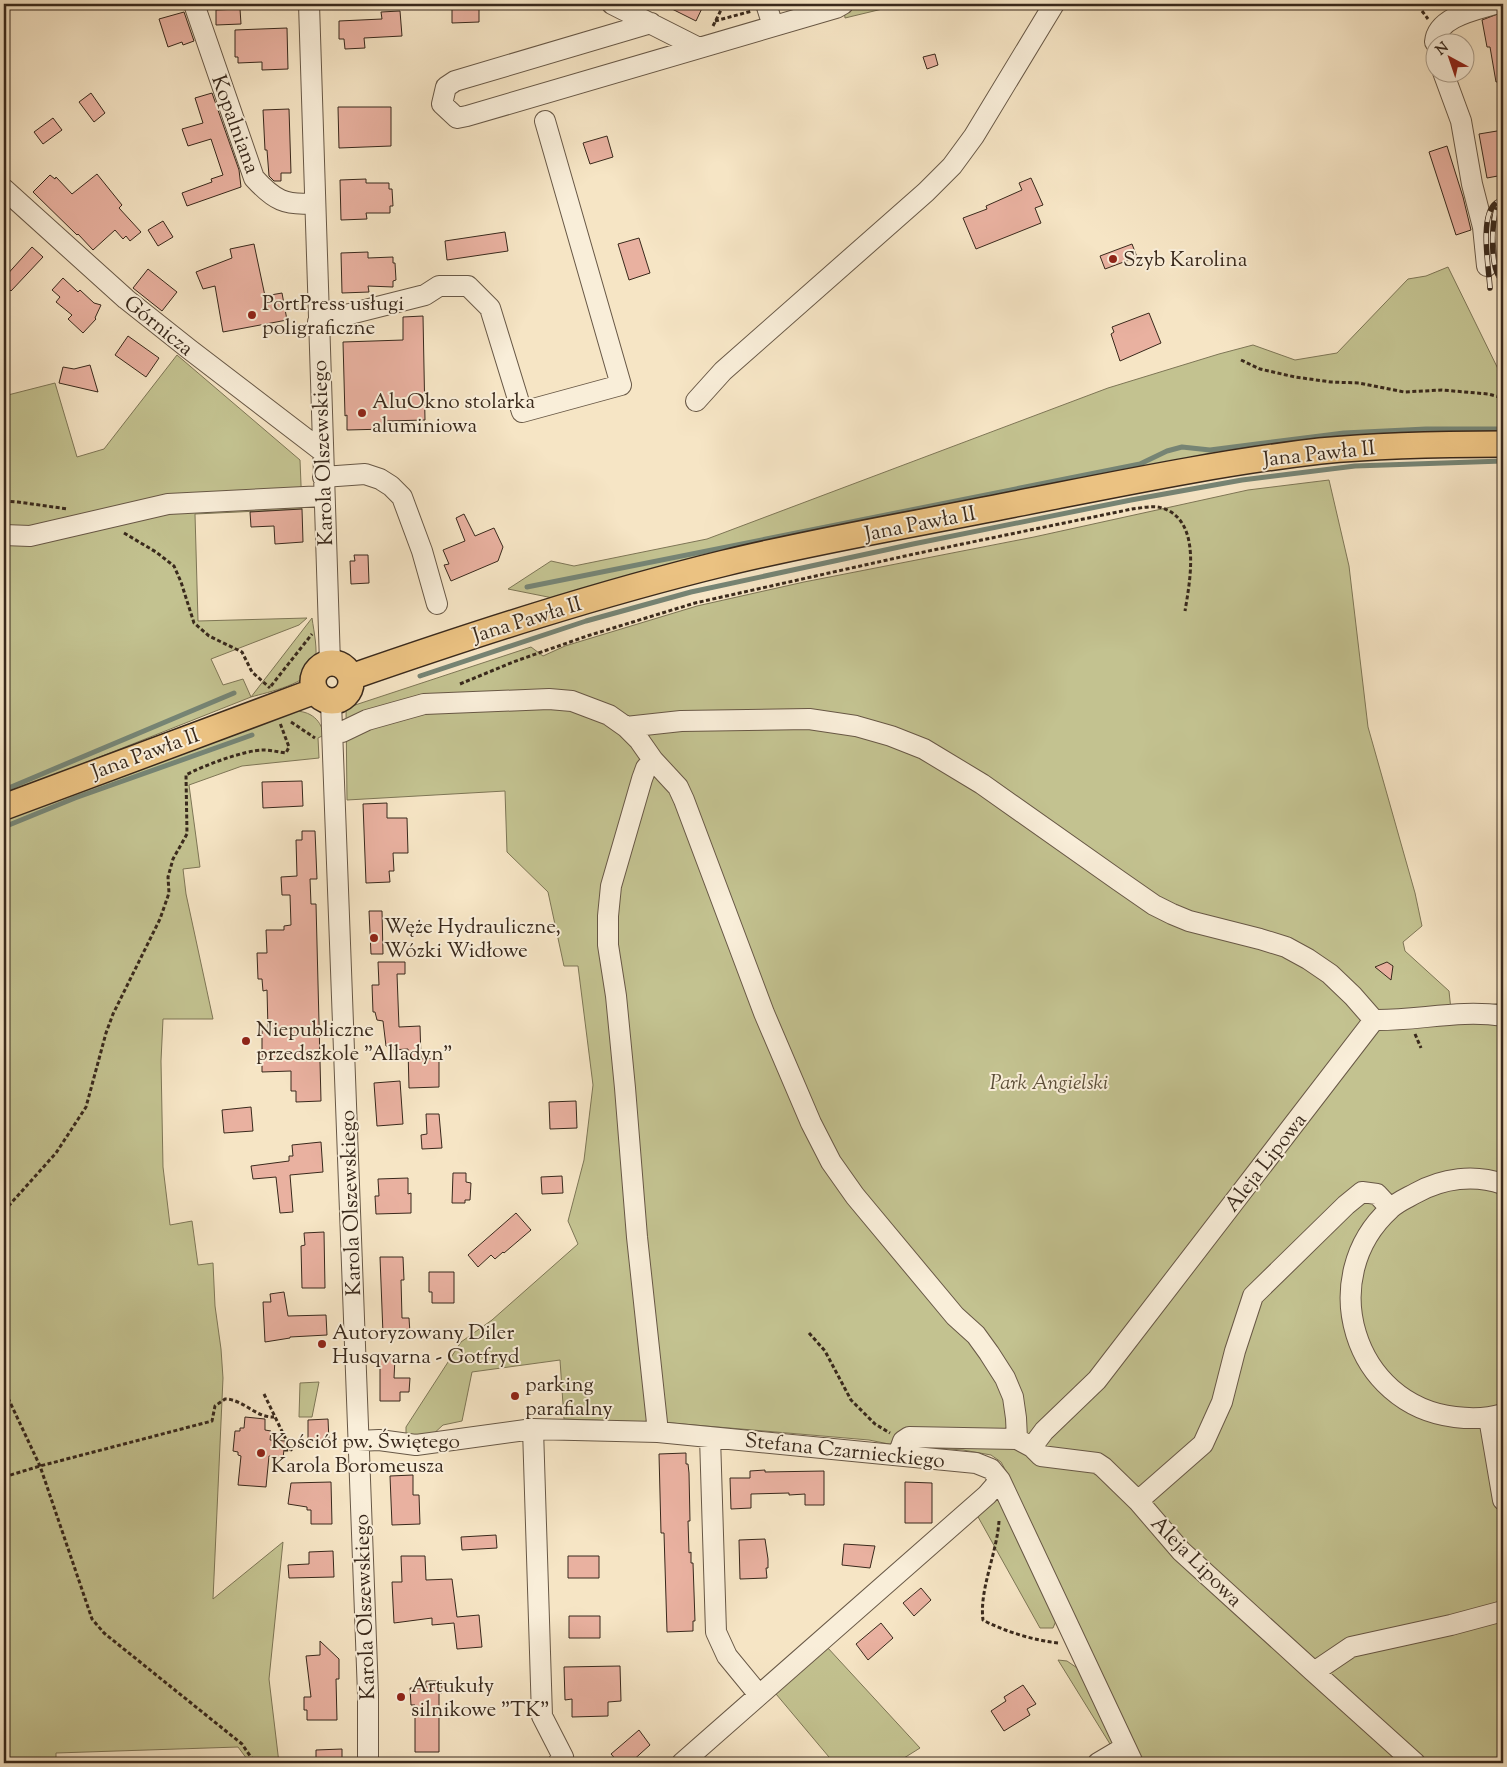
<svg xmlns="http://www.w3.org/2000/svg" width="1507" height="1767" font-family="'Sorts Mill Goudy',serif">
	<style>
		.green { fill: #c3c290; stroke: #7e7656 }
		.lines { fill: none; stroke-linecap: round; stroke-linejoin: round }
		.stream { stroke: #768474; stroke-width: 5 }
		.building { fill: #e9b1a0; stroke: #39291c }
		.minor-casing { stroke: #685846; stroke-width: 22 }
		.major-casing { stroke: #39291c; stroke-width: 28 }
		.path { stroke: #39291c; stroke-width: 3; stroke-dasharray: 4 2.5; stroke-linecap: butt }
		.minor { stroke: #f9eed9; stroke-width: 20 }
		.major { stroke: #ebc282; stroke-width: 25 }
		.rail-casing { stroke: #39291c; stroke-width: 5.5 }
		.rail { stroke: #f9eed9; stroke-width: 4; stroke-dasharray: 11; stroke-linecap: butt }
		.poi-dot { fill: #8f2418; stroke: #f9eed9; stroke-width: 2 }
		.labels { text-anchor: middle; stroke-width: 4; stroke-linejoin: round; paint-order: stroke }
		.street-label { font-size: 21px; fill: #39291c; stroke: #f9eed9 }
		.poi-label { font-size: 21px; fill: #39291c; stroke: #f9eed9; text-anchor: start }
		.park-label { font-size: 21px; font-style: italic; fill: #5c4f39; stroke: #f9eed9 }
	</style>
	<rect width="100%" height="100%" fill="#f6e5c5"/>
	<filter id="stains"><feTurbulence type="fractalNoise" baseFrequency=".004" numOctaves="4"/><feColorMatrix values="0 0 0 0 .2 0 0 0 0 .09 0 0 0 0 .02 0 0 0 .5 -.17"/></filter>
	<radialGradient id="worn" r=".72"><stop offset=".6" stop-color="#630" stop-opacity="0"/><stop offset="1" stop-color="#630" stop-opacity=".3"/></radialGradient>
	<path class="green" d="M846,4H903L845,18L844,9Z
		M1448,267L1503,379V435L1300,443L553,598L508,589L551,561L574,566L707,539L1108,388L1219,354L1253,345L1295,360L1337,353L1408,279L1426,276Z
		M177,355L300,460L302,509L195,514L198,621L307,618L299,625L211,659L223,685L243,679L251,697L312,618C314,632 318,650 315,664C310,684 268,692 251,697L4,795V396L55,383L77,457L104,449Z
		M1329,480L1349,566L1368,727L1415,893L1422,926L1403,942L1405,951L1449,991L1451,1010L1503,1003V1763H1142L1007,1473L1001,1462L991,1455L963,1450L894,1445L869,1440L671,1423L564,1419L560,1360L472,1372L462,1421L443,1425L431,1436L406,1435V1427L461,1342L492,1320L578,1244L568,1221L584,1160L593,1085L578,966H564L548,892L507,852L505,791L347,800L346,708L531,647L543,656L565,646L697,606L804,582L1034,537L1248,490Z
		M290,711C308,710 320,717 324,735L318,738L319,758L242,766L189,785L200,867L183,869L186,894L213,1019H163L161,1061L163,1167L170,1225L192,1221L198,1265L213,1263L215,1306L221,1349L223,1378L213,1599L283,1542L269,1679L279,1763H250L238,1747L56,1753V1763H4V818Z
		M319,1382L312,1417H299L300,1383Z
		M998,1499L1058,1616L1053,1628H1040L977,1515Z
		M827,1647L920,1748L896,1763H834L771,1688Z
		M1058,1660L1067,1661L1083,1672L1117,1739L1110,1744Z"/>
	<g class="lines">
		<path class="stream" d="M527,587L1140,464L1167,451L1182,447L1210,450L1344,433L1426,429H1503
			M420,676L586,621L691,592L913,544L1131,500L1242,480L1355,466L1503,461
			M4,790L234,693
			M4,827L75,798L252,735"/>
	</g>
	<path class="building" d="M452,4H479V22L452,23Z
		M662,4H704L696,21Z
		M240,9L241,24L216,25V10Z
		M400,11L402,36L364,38L365,48L345,49L344,39H339V21L382,19L381,12Z
		M184,12L194,41L183,45L182,42L168,47L159,19Z
		M1503,12V81L1496,82L1490,47H1487L1482,20Z
		M287,28L288,69L262,70V62L238,63V57H235V30Z
		M935,54L938,65L927,69L923,57Z
		M91,93L105,113L94,122L79,102Z
		M212,93L239,170L241,187L187,206L182,193L212,182L211,179L223,175L211,139L188,146L182,129L203,123L195,98Z
		M338,107H391V146L339,148Z
		M289,109L291,173H281V181H274L269,176L267,150H265L263,110Z
		M53,118L62,130L43,144L34,132Z
		M1503,130V175L1487,178L1479,134Z
		M607,136L613,157L590,164L583,143Z
		M1447,146L1463,197L1471,230L1456,235L1429,152Z
		M97,174L122,205L119,208L141,232L130,241L126,236L123,239L115,230L93,250L78,234L77,235L33,192L50,175L55,179L56,177L72,194Z
		M1031,178L1043,205L1035,208L1041,223L976,249L963,218L987,209L986,206L1022,190L1019,183Z
		M366,179V183H389V189H392L393,206H390V213H366L367,219L341,220L340,180Z
		M163,221L173,237L158,246L148,230Z
		M505,232L508,251L447,260L445,241Z
		M639,238L650,273L629,280L618,244Z
		M254,244L265,296L282,293L287,320L223,332L215,286L203,289L196,272L232,258L230,249Z
		M1132,244L1137,257L1105,269L1100,256Z
		M32,247L43,257L11,291L4,284V278Z
		M368,252V258L393,257V263H395L396,280L393,281V287L368,286L369,292L342,293L341,253Z
		M148,269L177,292L162,311L133,288Z
		M63,278L78,292L80,290L94,303L101,305L95,318L96,319L83,333L68,319L72,315L56,302L60,297L52,290Z
		M1149,313L1161,343L1120,361L1111,334L1114,332L1112,327Z
		M423,316L425,420L387,421V429L347,430V415L345,416L343,342L403,340V317Z
		M128,336L159,358L146,377L115,355Z
		M90,365L98,392L59,383L63,367L74,369Z
		M302,509L303,542L275,544L274,526L251,527L250,512Z
		M464,514L475,536L494,528L503,547L498,561L451,581L444,565L449,564L443,550L465,541L456,518Z
		M354,555H368L369,583L351,584L350,561H355Z
		M302,781L303,806L263,808L262,782Z
		M387,803V818H407L408,853H393L394,871H389L390,882L366,883L363,804Z
		M302,831H315L317,879H310L311,904H316L321,1101L296,1102V1091H291V1071L262,1072V1029H268L267,990L263,991L262,979H258L257,953H267L266,930H284V926L291,925L290,895H282L281,877L297,876L296,840H302Z
		M369,911H382L383,954H371Z
		M378,962H405V974H397L399,1027L420,1026L421,1059L439,1058V1087L409,1088L408,1049L390,1050V1046H386L383,1021L377,1020L375,1012H373L372,985H379Z
		M1387,962L1393,966L1391,980L1375,967Z
		M400,1081L403,1124L377,1126L374,1083Z
		M576,1101L577,1128L550,1129L549,1102Z
		M251,1107L253,1131L224,1133L222,1110Z
		M426,1114H439L442,1148L422,1149L421,1135L427,1134Z
		M321,1142L323,1172L290,1175L293,1212L280,1213L276,1177L253,1179L251,1166L289,1161V1156H293L292,1145Z
		M453,1173H466V1182L471,1183L470,1200H465V1203H452Z
		M562,1176L563,1193L542,1194L541,1177Z
		M408,1178V1194L411,1193V1213L376,1214L375,1196H379L378,1179Z
		M516,1213L531,1230L504,1253L503,1252L495,1259L491,1255L478,1267L468,1255Z
		M324,1232L325,1288H302L301,1246L305,1245L304,1233Z
		M380,1257H403L404,1280H401L402,1318H409L410,1333L383,1334Z
		M429,1272H454V1303H432V1292H429Z
		M284,1292L288,1316L326,1315L327,1335L290,1337V1338L265,1342L263,1302H271L270,1294Z
		M380,1358H395L394,1378H410L409,1392H400V1401H380Z
		M245,1417L265,1419V1430L271,1431L270,1440L285,1441L283,1458L269,1456L266,1487L238,1485L241,1456L238,1455V1452L233,1451L235,1431H240V1428H244Z
		M328,1419L329,1441L308,1442V1420Z
		M686,1453V1464H688L689,1473L690,1521H688L689,1553L691,1552V1563H693L695,1621H693V1631L667,1632L664,1533H661L659,1454Z
		M765,1470V1472L824,1471V1505H805V1494L789,1495V1493L751,1494V1508L731,1509L730,1478H750V1471Z
		M413,1475V1495H419L420,1524L392,1525L390,1476Z
		M331,1482L332,1524H311V1510H307V1507L288,1504L291,1483Z
		M905,1482L932,1483V1523H905Z
		M496,1535L497,1548L462,1550L461,1537Z
		M765,1539L768,1559V1568H766L767,1578L740,1579L739,1540Z
		M844,1544L875,1546L870,1568L842,1565Z
		M333,1551L334,1577L289,1578L288,1565L309,1564V1552Z
		M401,1556H425L426,1580L452,1579L457,1617L479,1615L482,1647L457,1649L454,1623L432,1625V1618L394,1623L392,1582H402Z
		M568,1556H599V1578H568Z
		M921,1588L931,1600L914,1616L903,1603Z
		M569,1616H600V1638H569Z
		M881,1623L893,1638L868,1660L856,1644Z
		M320,1641L339,1659V1679H336L337,1720H307V1710H304V1697H311L306,1656L320,1655Z
		M620,1666L621,1701L608,1702V1716L572,1717V1699L565,1700L564,1667Z
		M426,1681H442V1693H439V1752H415V1705H411L410,1688H426Z
		M1023,1685L1036,1704L1027,1709L1030,1715L1004,1731L991,1711L1006,1701L1004,1697Z
		M639,1730L650,1745L630,1763H619L611,1754Z
		M342,1749V1763H316V1750Z"/>
	<g class="lines">
		<g class="minor-casing">
			<path id="minor" d="M194,4L254,178C274,200 285,206 315,203
				M309,4L330,663
				M612,4L699,48
				M766,4L773,26
				M651,23L455,81L446,87L442,104L457,118L467,116L836,8L843,4
				M1435,42C1437,17 1475,10 1495,4
				M1443,72L1461,121L1472,184L1483,227L1487,266
				M4,189L126,299L189,349L322,451
				M318,322L425,295L439,286H468L490,308L522,412L621,385L545,121
				M696,401L723,371L926,192L952,166L974,136L1054,4
				M323,477L365,474L380,479L391,486L402,497L422,551L437,604
				M4,535L30,536L168,504L324,496
				M331,702L368,1694V1763
				M626,727L681,721L809,719L856,726L891,736L924,749L982,784L1118,880L1154,905L1172,914L1189,921L1260,939L1286,947L1308,959L1330,974L1353,996L1374,1020
				M342,732L367,720L424,704L549,699L572,701L609,715L626,727L639,740L653,760L678,787L684,800L764,1013L811,1123L831,1162L855,1196L955,1316L976,1335L989,1353L1005,1378L1013,1397L1016,1418L1017,1439
				M653,760L646,768L642,779L611,886L608,916V945L616,996L625,1088L637,1237L658,1432
				M1503,1184C1474,1174 1443,1178 1416,1193C1407,1198 1397,1202 1390,1209C1315,1277 1353,1405 1455,1417C1472,1419 1487,1419 1503,1414
				M1390,1208L1377,1194L1362,1192L1346,1205L1253,1296L1235,1351L1222,1402L1203,1444L1138,1501L1181,1551L1314,1672L1351,1647L1451,1625L1503,1611
				M1489,1418L1503,1500
				M533,1429L542,1716L563,1757L558,1763
				M710,1437L716,1632L727,1656L759,1695
				M358,1441L379,1440L416,1445L533,1429L658,1432L976,1463L991,1469L1000,1480L1133,1763
				M1032,1447L1044,1431L1097,1380L1374,1020C1417,1021 1460,1009 1503,1016
				M898,1455L903,1441L909,1437L1017,1439L1032,1447L1041,1456L1097,1463L1103,1467L1138,1501
				M1314,1672L1415,1763
				M682,1763L987,1495L1000,1480
				M1098,1763L1125,1747"/>
		</g>
		<g class="major-casing">
			<path id="major" d="M313 682a19 19 0 1 1 38 0a19 19 0 1 1-38 0Z
				M351,677C475,634 598,594 725,563C819,540 915,524 1010,505C1113,485 1216,463 1320,451C1381,445 1442,444 1503,444
				M4,807L315,691"/>
		</g>
		<path class="path" d="M1422,11L1428,19
			M715,21L752,11
			M713,26L724,4
			M1241,360L1260,369L1295,377L1331,382L1359,383L1404,392L1442,390L1488,394L1503,398
			M4,501L18,502L68,509
			M124,533L156,552L174,566L181,582L194,623L209,636L242,652L252,672L270,688
			M460,684L513,662L587,636L695,603L914,554L1132,509C1141,508 1154,505 1162,508C1202,520 1190,581 1185,611
			M271,686L312,634
			M291,722L315,738
			M1415,1034L1421,1048
			M4,1211L56,1153L86,1107L106,1033L113,1014L160,919L169,893L168,877L173,859L187,834L186,775C202,766 245,750 263,750C271,750 278,752 286,753L289,747L280,723
			M809,1333L825,1351L851,1400L875,1424L890,1433
			M4,1393L8,1398L40,1466L92,1619L104,1633L242,1744L255,1763
			M264,1394L291,1450H284
			M4,1477L40,1466L212,1421L215,1406L225,1399C243,1399 256,1418 274,1417
			M999,1521C997,1553 979,1590 983,1620C1003,1631 1036,1641 1059,1643"/>
		<use href="#minor" class="minor"/>
		<use href="#major" class="major"/>
		<g class="rail-casing">
			<path id="rail" d="M1496,210C1492,225 1489,271 1503,281
				M1490,288C1489,269 1479,215 1496,203C1498,201 1501,201 1503,200"/>
		</g>
		<use href="#rail" class="rail"/>
	</g>
	<g class="poi-dot">
		<circle cx="1113" cy="259" r="5"/>
		<circle cx="252" cy="315" r="5"/>
		<circle cx="362" cy="413" r="5"/>
		<circle cx="374" cy="938" r="5"/>
		<circle cx="246" cy="1041" r="5"/>
		<circle cx="322" cy="1344" r="5"/>
		<circle cx="515" cy="1396" r="5"/>
		<circle cx="261" cy="1453" r="5"/>
		<circle cx="401" cy="1697" r="5"/>
	</g>
	<g class="labels">
		<g class="street-label">
			<text transform="translate(236 124) rotate(70)" y="7">Kopalniana</text>
			<text transform="translate(159 325) rotate(39)" y="7">Górnicza</text>
			<text transform="translate(322 453) rotate(-92)" y="7">Karola Olszewskiego</text>
			<text transform="translate(1319 453) rotate(-6)" y="7">Jana Pawła II</text>
			<text transform="translate(920 523) rotate(-11)" y="7">Jana Pawła II</text>
			<text transform="translate(527 619) rotate(-17)" y="7">Jana Pawła II</text>
			<text transform="translate(145 753) rotate(-20)" y="7">Jana Pawła II</text>
			<text transform="translate(1265 1162) rotate(-52)" y="7">Aleja Lipowa</text>
			<text transform="translate(350 1203) rotate(-92)" y="7">Karola Olszewskiego</text>
			<text transform="translate(845 1450) rotate(6)" y="7">Stefana Czarnieckiego</text>
			<text transform="translate(1197 1561) rotate(45)" y="7">Aleja Lipowa</text>
			<text transform="translate(364 1607) rotate(-92)" y="7">Karola Olszewskiego</text>
		</g>
		<g class="poi-label">
			<text x="1123" y="266">Szyb Karolina</text>
			<text x="262" y="310">PortPress usługi<tspan x="262" dy="24">poligraficzne</tspan></text>
			<text x="372" y="408">AluOkno stolarka<tspan x="372" dy="24">aluminiowa</tspan></text>
			<text x="384" y="933">Węże Hydrauliczne,<tspan x="384" dy="24">Wózki Widłowe</tspan></text>
			<text x="256" y="1036">Niepubliczne<tspan x="256" dy="24">przedszkole "Alladyn"</tspan></text>
			<text x="332" y="1339">Autoryzowany Diler<tspan x="332" dy="24">Husqvarna - Gotfryd</tspan></text>
			<text x="525" y="1391">parking<tspan x="525" dy="24">parafialny</tspan></text>
			<text x="271" y="1448">Kościół pw. Świętego<tspan x="271" dy="24">Karola Boromeusza</tspan></text>
			<text x="411" y="1692">Artukuły<tspan x="411" dy="24">silnikowe "TK"</tspan></text>
		</g>
		<g class="park-label">
			<text x="1049" y="1089">Park Angielski</text>
		</g>
	</g>
	<rect width="1507" height="1767" fill="none" stroke="#f6e5c5" stroke-width="20"/>
	<rect x="5" y="5" width="1497" height="1757" fill="none" stroke="#39291c" stroke-width="2.5"/>
	<rect x="10" y="10" width="1487" height="1747" fill="none" stroke="#39291c"/>
	<g transform="translate(1450 58) rotate(320)"><circle r="24" fill="#f9eed9" stroke="#ac9f8d"/>
	<path d="M0-4L9 19L0 12L-9 19Z" fill="#8f2418"/>
	<text y="-8" font-size="14" font-weight="bold" text-anchor="middle" fill="#39291c">N</text>
	</g>
	<rect width="100%" height="100%" filter="url(#stains)"/>
	<rect width="100%" height="100%" fill="url(#worn)"/>
</svg>
